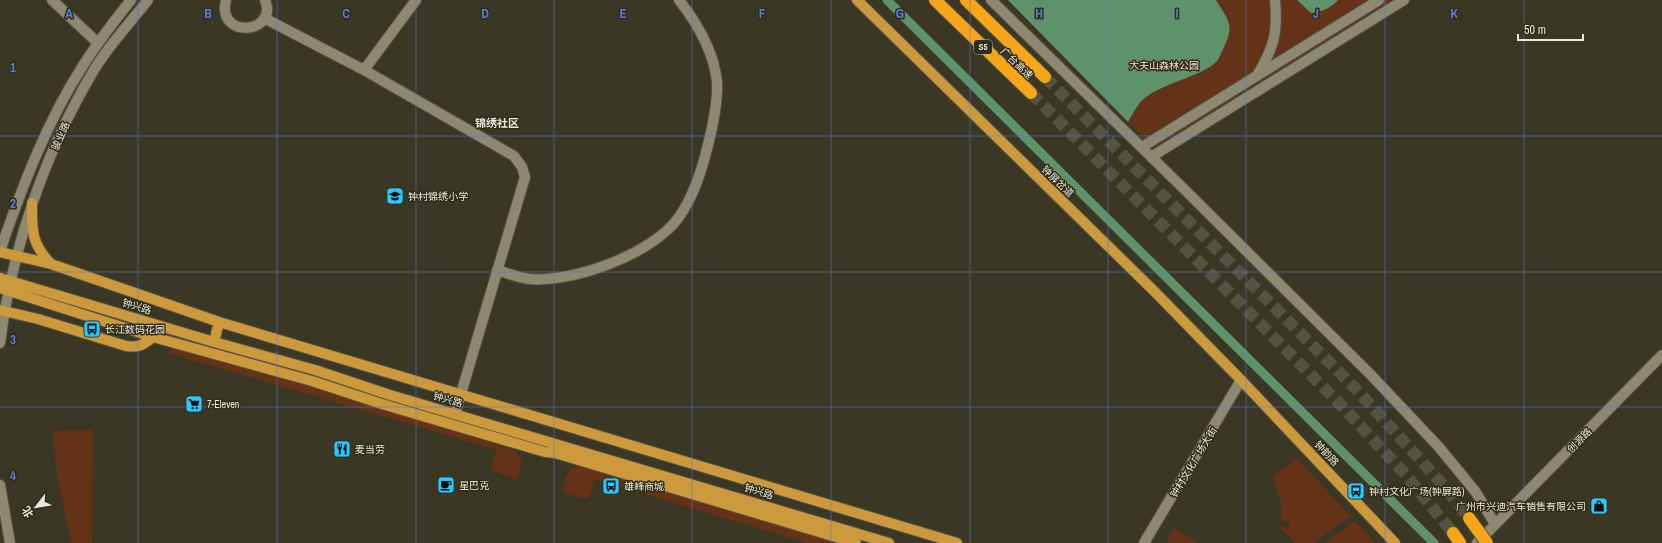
<svg xmlns="http://www.w3.org/2000/svg" width="1662" height="543" font-family="'Archivo Narrow','Noto Sans SC',sans-serif">
	<style>
		.green { fill: #643216 }
		.water { fill: #5e926a }
		.lines { fill: none; stroke-linecap: round; stroke-linejoin: round }
		.canal { stroke: #5e926a; stroke-width: 9 }
		.highway-tunnel { stroke: #545240; stroke-width: 12; stroke-dasharray: 12 6; stroke-linecap: butt }
		.minor-casing { stroke: #555342; stroke-width: 12 }
		.major-casing { stroke: #555342; stroke-width: 12 }
		.highway-casing { stroke: #555342; stroke-width: 14 }
		.minor { stroke: #8c8872; stroke-width: 10 }
		.major { stroke: #cc9a3c; stroke-width: 10 }
		.highway { stroke: #f6a618; stroke-width: 12 }
		.highway-bridge-casing { stroke: #555342; stroke-width: 14; stroke-linecap: butt }
		.highway-bridge { stroke: #f6a618; stroke-width: 12 }
		.grid { fill: none; stroke: #5a7cd9; stroke-width: 1; stroke-opacity: 0.55 }
		.labels { text-anchor: middle; stroke-width: 3; stroke-linejoin: round; paint-order: stroke }
		.shield { fill: #302d1a; stroke: #b2b0a2; stroke-width: 1 }
		.shield-label { font-size: 9px; font-weight: bold; fill: #eae8dc }
		.street-label { font-size: 10px; fill: #eae8dc; stroke: #302d1a }
		.park-label { font-size: 10px; fill: #fcd9c8; stroke: #302d1a }
		.poi-label { font-size: 10px; fill: #eae8dc; stroke: #302d1a; text-anchor: start }
		.neighbourhood-label { font-size: 11px; font-weight: bold; fill: #eae8dc; stroke: #302d1a }
		.grid-label { font-size: 13px; text-anchor: middle; font-weight: bold; fill: #5a7cd9; stroke: #302d1a; stroke-width: 3; stroke-linejoin: round; paint-order: stroke }
	</style>
	<rect width="100%" height="100%" fill="#3a3724"/>
	<path class="green" d="M1008,0H1393L1154,148Z
		M173,347L325,390L375,407L514,450L522,460L518,480L490,470L497,450L168,353Z
		M93,430L92,543H71L56,470L53,431Z
		M1297,458L1351,516L1314,543H1295L1278,527L1279,525L1288,529L1290,524L1280,519L1282,507L1273,479L1274,475Z
		M576,466L583,467L837,543H807L595,479L589,499L565,494L562,490C565,480 566,470 576,466Z
		M1355,521L1375,543H1324Z
		M1174,528L1198,542L1197,543H1166Z"/>
	<path class="water" d="M1008,0H1216C1228,20 1235,25 1224,47C1222,51 1220,57 1217,61C1205,75 1164,83 1146,97C1138,102 1133,114 1128,122Z
		M1297,0H1338C1331,8 1322,12 1311,13Z"/>
	<g class="lines">
		<path class="canal" d="M887,0L1434,543"/>
		<path class="highway-tunnel" d="M1045,77L1356,389L1444,486L1469,518
			M1031,93L1340,404L1406,475L1453,533"/>
		<g class="minor-casing">
			<path id="minor" d="M52,0L98,43
				M226,0C216,40 279,34 265,0
				M991,0L1183,188L1370,374L1438,446L1475,491L1495,524
				M264,18L364,70L514,156L522,167L525,177L455,414
				M364,70L416,0
				M1258,74C1274,47 1278,32 1275,0
				M1142,147L1379,0
				M1151,157L1404,0
				M0,251C22,187 47,121 84,64C98,42 114,21 131,0
				M497,270C507,273 519,278 529,279C573,283 653,254 679,217C694,196 702,170 708,145C713,125 718,102 717,82C714,52 697,23 679,0
				M0,343C12,248 45,152 94,70C109,45 130,23 148,0
				M0,485L10,543
				M1144,543L1241,380
				M1477,543L1662,355"/>
		</g>
		<g class="major-casing">
			<path id="major" d="M857,0L1154,291L1241,380L1395,543
				M32,203C32,231 31,243 51,264L219,322L957,543
				M0,252L51,264
				M0,278L214,342L315,370L390,395L889,543
				M0,288L153,337L312,381L382,404L545,452L555,453L856,543
				M0,310L38,319L126,346C139,348 143,345 153,337
				M214,342L219,322"/>
		</g>
		<g class="highway-casing">
			<path id="highway" d="M935,0L1031,93
				M966,0L1045,77
				M1453,533L1460,543"/>
		</g>
		<use href="#minor" class="minor"/>
		<use href="#major" class="major"/>
		<use href="#highway" class="highway"/>
		<g class="highway-bridge-casing">
			<path id="highway-bridge" d="M1469,518L1487,543"/>
		</g>
		<use href="#highway-bridge" class="highway-bridge"/>
	</g>
	<path class="grid" d="M138,0V543M277,0V543M416,0V543M554,0V543M692,0V543M831,0V543M970,0V543M1108,0V543M1246,0V543M1385,0V543M1524,0V543M0,136H1662M0,272H1662M0,407H1662"/>
	<defs>
		<g id="school-square" transform="scale(0.9)"><rect x="-9" y="-9" width="18" height="18" rx="4" fill="#29c8ff" stroke="#302d1a"/><path d="M0-5L7-2L0 1L-7-2ZM-4 1L0 2.5L4 1V4Q0 6-4 4Z" fill="#111"/></g>
		<g id="bus-square" transform="scale(0.9)"><rect x="-9" y="-9" width="18" height="18" rx="4" fill="#29c8ff" stroke="#302d1a"/><path d="M-5-6H5V4H4V6H2V4H-2V6H-4V4H-5ZM-3.5-4V0h7V-4ZM-3.5 1.2v1.5H-2V1.2ZM2 1.2v1.5H3.5V1.2Z" fill="#111"/></g>
		<g id="supermarket-square" transform="scale(0.9)"><rect x="-9" y="-9" width="18" height="18" rx="4" fill="#29c8ff" stroke="#302d1a"/><path d="M-6-5.5h2.5l.6 2H6L4.5 2H-2.5L-4.4-4H-6ZM-1.5 3.2a1.3 1.3 0 1 0 .1 0ZM3 3.2a1.3 1.3 0 1 0 .1 0Z" fill="#111"/></g>
		<g id="restaurant-square" transform="scale(0.9)"><rect x="-9" y="-9" width="18" height="18" rx="4" fill="#29c8ff" stroke="#302d1a"/><path d="M-5-6h1v4h1v-4h1v4h1v-4h1v5L-1.5 .5V6h-2V.5L-5-1ZM5-6V6H3V1.5H1.5Q1.5-4 5-6Z" fill="#111"/></g>
		<g id="cafe-square" transform="scale(0.9)"><rect x="-9" y="-9" width="18" height="18" rx="4" fill="#29c8ff" stroke="#302d1a"/><path d="M-5.5-4.5H6V0H3Q3 3.5 0 3.5H-2.5Q-5.5 3.5-5.5 0ZM3-3.2v2h1.7v-2ZM-6 4.5H4V6H-6Z" fill="#111"/></g>
		<g id="shop-square" transform="scale(0.9)"><rect x="-9" y="-9" width="18" height="18" rx="4" fill="#29c8ff" stroke="#302d1a"/><path d="M-5-2.5h2.3a2.7 3.5 0 0 1 5.4 0H5L5.5 6h-11ZM-1.5-2.5h3a1.5 2.3 0 0 0-3 0Z" fill="#111"/></g>
	</defs>
	<g fill-rule="evenodd">
		<use href="#school-square" x="395" y="196"/>
		<use href="#bus-square" x="92" y="329"/>
		<use href="#supermarket-square" x="194" y="404"/>
		<use href="#restaurant-square" x="342" y="449"/>
		<use href="#cafe-square" x="446" y="485"/>
		<use href="#bus-square" x="611" y="486"/>
		<use href="#bus-square" x="1356" y="491"/>
		<use href="#shop-square" x="1599" y="506"/>
	</g>
	<g class="labels">
		<rect class="shield" x="974" y="40" width="18" height="14" rx="3"/>
		<g class="shield-label">
			<text x="983" y="50">S5</text>
		</g>
		<g class="street-label">
			<text transform="translate(1017 63) rotate(44)" y="4">广台高速</text>
			<text transform="translate(60 136) rotate(-67)" y="4">骏业路</text>
			<text transform="translate(1058 181) rotate(44)" y="4">钟屏岔道</text>
			<text transform="translate(137 306) rotate(17)" y="4">钟兴路</text>
			<text transform="translate(448 399) rotate(16)" y="4">钟兴路</text>
			<text transform="translate(1579 440) rotate(-45)" y="4">创源路</text>
			<text transform="translate(1327 453) rotate(46)" y="4">钟韵路</text>
			<text transform="translate(1193 462) rotate(-59)" y="4">钟村文化广场大街</text>
			<text transform="translate(759 491) rotate(17)" y="4">钟兴路</text>
		</g>
		<g class="park-label">
			<text x="1164" y="69">大夫山森林公园</text>
		</g>
		<g class="poi-label">
			<text x="408" y="200">钟村锦绣小学</text>
			<text x="105" y="333">长江数码花园</text>
			<text x="207" y="408">7-Eleven</text>
			<text x="355" y="453">麦当劳</text>
			<text x="459" y="489">星巴克</text>
			<text x="624" y="490">雄峰商城</text>
			<text x="1369" y="495">钟村文化广场(钟屏路)</text>
			<text x="1586" y="510" text-anchor="end">广州市兴迪汽车销售有限公司</text>
		</g>
		<g class="neighbourhood-label">
			<text x="497" y="127">锦绣社区</text>
		</g>
	</g>
	<g class="grid-label">
		<text x="69" y="18">A</text>
		<text x="208" y="18">B</text>
		<text x="346" y="18">C</text>
		<text x="485" y="18">D</text>
		<text x="623" y="18">E</text>
		<text x="762" y="18">F</text>
		<text x="900" y="18">G</text>
		<text x="1039" y="18">H</text>
		<text x="1177" y="18">I</text>
		<text x="1316" y="18">J</text>
		<text x="1454" y="18">K</text>
		<text x="13" y="72">1</text>
		<text x="13" y="208">2</text>
		<text x="13" y="344">3</text>
		<text x="13" y="480">4</text>
	</g>
	<g transform="translate(36 507) rotate(239)" stroke="#302d1a" stroke-width="3" paint-order="stroke">
	<path d="M0-3L7 15L0 10L-7 15Z" fill="#eae8dc"/>
	<text y="-6" font-size="11" font-weight="bold" text-anchor="middle" fill="#eae8dc">北</text>
	</g>
	<path d="M1518 34v6h65v-6" fill="none" stroke="#eae8dc" stroke-width="2"/>
	<text x="1524" y="34" font-size="12" fill="#eae8dc" stroke="#302d1a" stroke-width="3" paint-order="stroke">50 m</text>
</svg>
